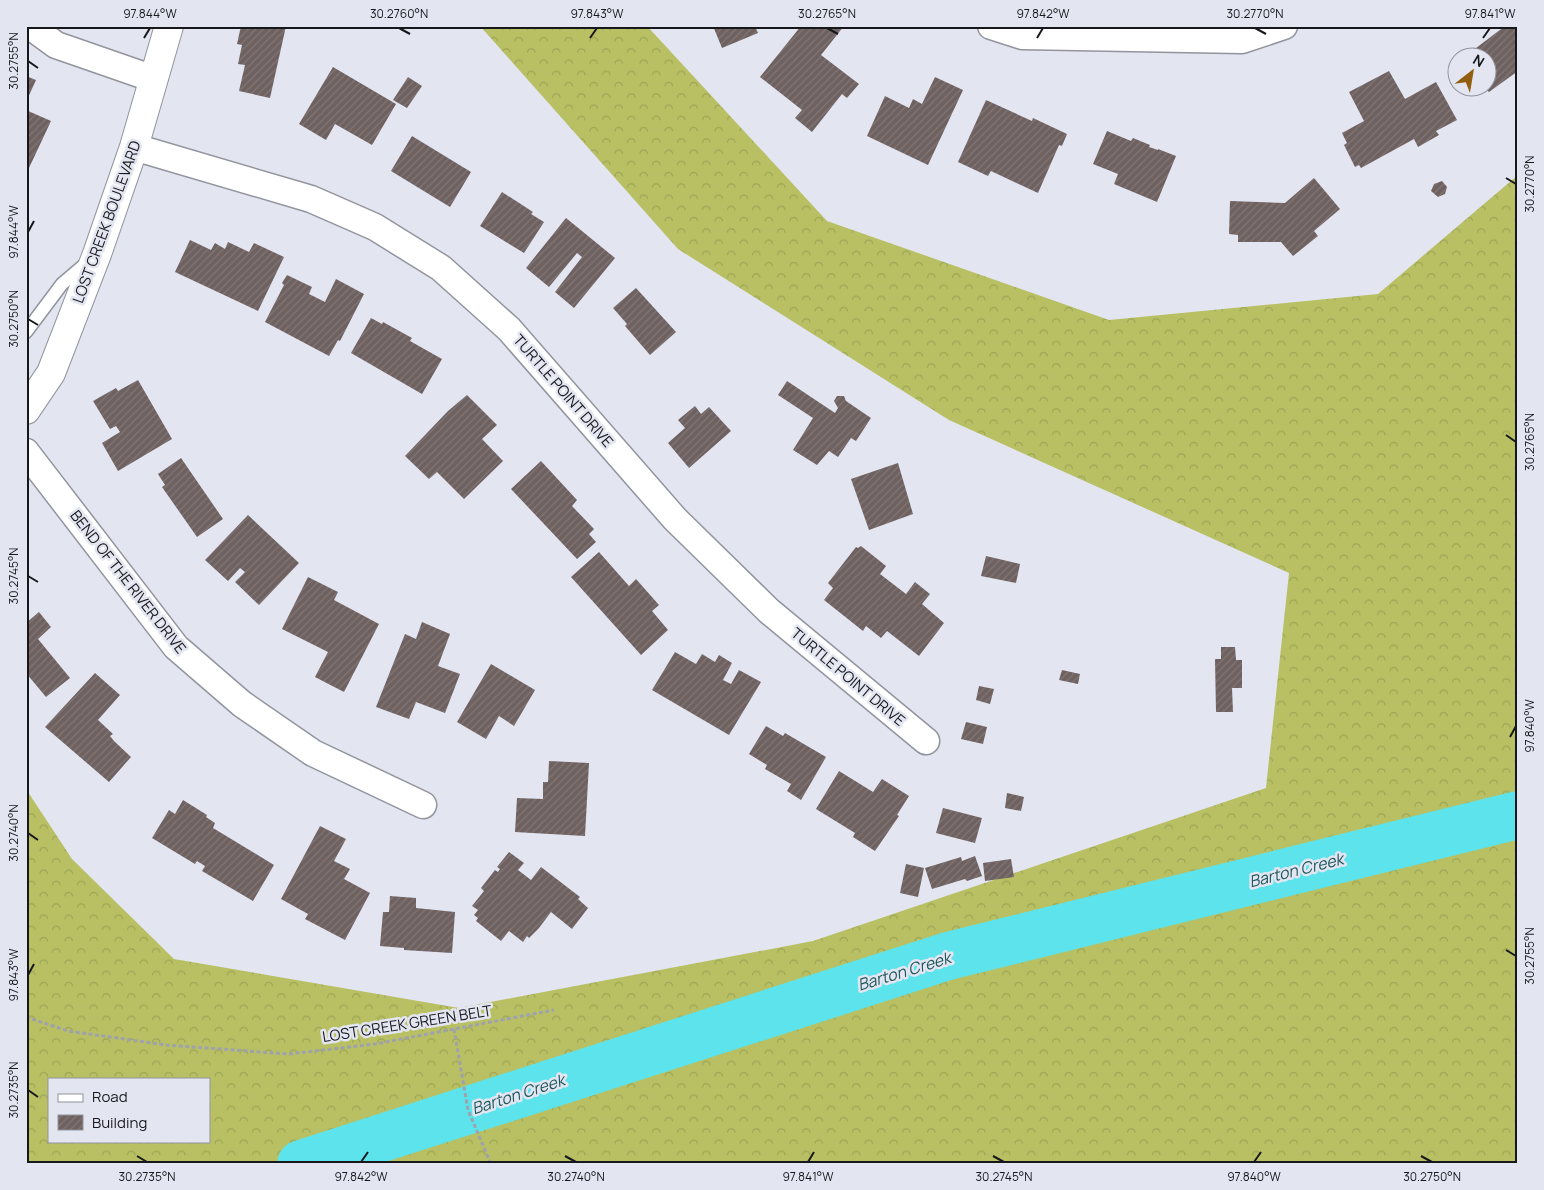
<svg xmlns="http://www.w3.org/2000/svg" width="1544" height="1190" font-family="Manrope,sans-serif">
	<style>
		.forest { fill: url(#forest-crowns); fill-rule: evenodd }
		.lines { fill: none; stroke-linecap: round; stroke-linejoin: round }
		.river { stroke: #5ce3ec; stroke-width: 48 }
		.building { fill: url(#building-hatch) }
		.lane-casing { stroke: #92949e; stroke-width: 15 }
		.street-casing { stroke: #92949e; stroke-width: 29 }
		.secondary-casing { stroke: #92949e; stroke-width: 30 }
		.path { stroke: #a0a2ab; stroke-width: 3; stroke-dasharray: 4 2.5; stroke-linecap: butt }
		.lane { stroke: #fff; stroke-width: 12 }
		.street { stroke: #fff; stroke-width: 26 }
		.secondary { stroke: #fff; stroke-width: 28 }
		.ticks { fill: none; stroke: #17181c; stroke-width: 2 }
		.labels { text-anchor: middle; stroke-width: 5; stroke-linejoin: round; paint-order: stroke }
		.street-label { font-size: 15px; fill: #17181c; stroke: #e3e5f1 }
		.water-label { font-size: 16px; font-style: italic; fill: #1d575b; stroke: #e3e5f1 }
		.neatline { fill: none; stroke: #17181c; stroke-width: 2 }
		.ticks-label { font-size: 12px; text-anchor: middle; fill: #17181c }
	</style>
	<defs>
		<pattern id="forest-crowns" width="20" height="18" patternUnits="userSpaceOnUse" patternTransform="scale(1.25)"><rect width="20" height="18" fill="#b8c063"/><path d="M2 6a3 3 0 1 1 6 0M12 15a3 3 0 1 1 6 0" fill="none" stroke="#9da455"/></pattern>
		<pattern id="building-hatch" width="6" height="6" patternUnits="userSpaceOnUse" patternTransform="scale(1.25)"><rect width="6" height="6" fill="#6e6160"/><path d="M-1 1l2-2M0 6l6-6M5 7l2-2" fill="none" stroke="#817777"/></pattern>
	</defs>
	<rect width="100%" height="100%" fill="#e3e5f1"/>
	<path class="forest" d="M480,26H647L827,221L1109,320L1378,294L1518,175V1164H26V789L72,859L174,959L459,1008L813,941L1266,788L1289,573L949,420L678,249ZM49,1079H209V1141H49Z"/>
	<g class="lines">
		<path class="river" d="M301,1164L948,956L1518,815"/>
	</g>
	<path class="building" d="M241,26H286L270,98L239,91L245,65L238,64L242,45L237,44Z
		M713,26H755L758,33L722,48Z
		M801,26H844L821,55L859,84L847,98L842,94L812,132L795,118L802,110L760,77Z
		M1505,26H1518V71L1489,92L1486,89V58H1463Z
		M333,67L396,104L372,145L335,124L326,140L299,124Z
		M1389,71L1405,99L1436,82L1457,120L1436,131L1439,135L1418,147L1414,139L1361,168L1359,165L1355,167L1344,145L1347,143L1342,133L1364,121L1349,92Z
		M26,76L36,80L26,102Z
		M408,77L422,86L407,108L393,100Z
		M935,77L963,90L928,165L867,136L885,96L909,108L913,99L922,104Z
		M986,100L1032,121L1033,118L1067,134L1062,146L1059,145L1038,193L991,171L988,176L958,162Z
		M26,110L51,121L29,168L26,167Z
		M1107,131L1131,141L1133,138L1150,145L1149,147L1158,150V149L1176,156L1157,202L1114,184L1118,174L1093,164Z
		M412,136L471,172L450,207L391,171Z
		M1314,178L1340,209L1314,231L1318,236L1293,256L1281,242H1238V235L1229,234L1230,201L1285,203Z
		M1442,181L1447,187L1445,194L1438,197L1431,191L1434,184Z
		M502,192L533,212L531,214L544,222L524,253L480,226Z
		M566,218L615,258L574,308L555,292L582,257L577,253L549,287L526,268Z
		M190,240L211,250L215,243L225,249L228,242L249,252L254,243L284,257L258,311L175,272Z
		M287,275L312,287L309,294L325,302L336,279L364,294L340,341L338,340L329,356L265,322L284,285L282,283Z
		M636,288L676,332L650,355L625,326L627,324L613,308Z
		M371,318L382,324L383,322L412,338L410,341L442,359L422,394L351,353Z
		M138,380L172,439L118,471L102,443L120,432L116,426L110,429L93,401L116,388L118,391Z
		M787,381L835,413L838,408L834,401L837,396H844L846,401L871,418L856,441L851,438L838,457L829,451L817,465L793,450L813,418L778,395Z
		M467,395L497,425L482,439L503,461L464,499L437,472L429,479L405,456L448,411Z
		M695,406L701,414L709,407L731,431L689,468L668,443L685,428L678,420Z
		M181,458L223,519L197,537L162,487L165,485L158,474Z
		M541,461L577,500L572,506L594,529L589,534L596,542L577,559L511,489Z
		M898,463L913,514L869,530L851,479Z
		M248,515L299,563L259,605L235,582L245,572L240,568L228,581L205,560Z
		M861,546L886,566L880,574L906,594L915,582L930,594L922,604L944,623L919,656L887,631L881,638L866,626L863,631L824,600L833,588L828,583L856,547L858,548Z
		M599,552L629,586L636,579L659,605L652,611L668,630L641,655L571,577Z
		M986,556L1020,564L1016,583L981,576Z
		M308,577L338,592L334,600L379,624L344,692L315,677L328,652L282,629Z
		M39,612L51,627L38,639L70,678L46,697L26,673V623Z
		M422,622L450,634L438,666L460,674L445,713L416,702L409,719L376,707L405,634L416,639Z
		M1221,647H1235L1236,660H1242V688H1232L1233,712H1216L1215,659H1221Z
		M675,652L696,664L702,654L715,662L719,655L732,663L723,680L731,684L739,670L761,682L729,735L652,690Z
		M491,664L535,690L514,726L499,716L486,739L457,722Z
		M1062,670L1080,674L1078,684L1059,680Z
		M95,673L120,695L98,720L113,734L110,736L114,741L131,757L109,782L45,727Z
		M979,686L994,689L990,704L976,700Z
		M966,722L987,727L983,744L961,739Z
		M766,726L783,736L785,733L826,757L801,800L787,791L791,784L765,769L767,765L749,754Z
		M549,761L589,763L585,836L515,832L517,798L543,799V782H548Z
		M839,771L873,792L882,779L909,796L897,815L899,816L875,851L853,837L855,833L816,809Z
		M1007,793L1024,797L1021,811L1005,808Z
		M183,800L207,815L206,817L215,823L213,828L274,865L253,901L202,871L205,866L197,861L195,864L152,838L169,810L175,814Z
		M943,808L982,818L975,843L936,833Z
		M320,826L346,839L334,861L350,869L344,879L370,893L345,940L305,919L308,914L281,899Z
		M509,852L524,863L518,870L531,880L541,867L580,897L578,899L588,908L572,929L551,912L539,928L529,938L527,936L523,942L509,931L501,941L476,921L478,918L474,915L478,910L472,906L484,891L481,888L495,870L498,872L500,869L497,867Z
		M975,856L982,876L967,881L965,879L932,889L925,868L961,857L962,861Z
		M1011,859L1014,877L985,881L983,863Z
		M906,864L924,868L918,897L900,893Z
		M390,896L416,898V908L455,912L452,953L404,950V948L380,946L383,912H389Z"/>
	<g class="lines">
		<g class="lane-casing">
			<path id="lane" d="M26,332L62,284L89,261"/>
		</g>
		<g class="street-casing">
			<path id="street" d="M30,26L56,45L154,79
				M991,26L1022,36L1242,40L1284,26
				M134,147L311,199L375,227L441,268L509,329L675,519L769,611L926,741
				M26,452L176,647L242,704L313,753L423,805"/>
		</g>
		<g class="secondary-casing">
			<path id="secondary" d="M26,410L51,373L97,254L134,147L169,26"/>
		</g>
		<path class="path" d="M26,1017L68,1031L166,1045L288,1054L375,1044L554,1010
			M454,1029L468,1110L491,1164"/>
		<use href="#lane" class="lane"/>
		<use href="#street" class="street"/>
		<use href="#secondary" class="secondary"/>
	</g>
	<path class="ticks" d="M399,28L410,34M827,28L838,34M1255,28L1266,34M144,38L150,28M590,38L597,28M1037,38L1043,28M1483,38L1490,28M28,61L38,68M1506,178L1516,184M28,232L34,221M28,319L38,325M1506,435L1516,442M28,576L38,582M1510,737L1516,726M28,833L38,840M1506,950L1516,956M28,975L34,964M28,1090L38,1097M137,1156L147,1162M565,1156L576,1162M993,1156L1004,1162M1421,1156L1432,1162M361,1162L368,1152M808,1162L814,1152M1254,1162L1261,1152"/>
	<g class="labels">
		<g class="street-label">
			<text transform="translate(107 222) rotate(-70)" y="5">LOST CREEK BOULEVARD</text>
			<text transform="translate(563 391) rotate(49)" y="5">TURTLE POINT DRIVE</text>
			<text transform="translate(128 582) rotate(52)" y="5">BEND OF THE RIVER DRIVE</text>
			<text transform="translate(848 677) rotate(40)" y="5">TURTLE POINT DRIVE</text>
			<text transform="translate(407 1024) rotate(-9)" y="5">LOST CREEK GREEN BELT</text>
		</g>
		<g class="water-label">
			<text transform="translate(1296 870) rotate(-14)" y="6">Barton Creek</text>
			<text transform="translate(904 971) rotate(-17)" y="6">Barton Creek</text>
			<text transform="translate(518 1094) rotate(-18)" y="6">Barton Creek</text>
		</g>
	</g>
	<rect width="1544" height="1190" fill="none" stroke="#e3e5f1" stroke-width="55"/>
	<rect x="48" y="1078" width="162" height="65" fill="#e3e5f1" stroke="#91939c"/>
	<rect x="58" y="1094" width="25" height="8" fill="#ffffff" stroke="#91939c"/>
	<text x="92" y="1102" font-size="15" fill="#17181c">Road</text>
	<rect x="58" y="1115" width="25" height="15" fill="url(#building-hatch)" stroke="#91939c"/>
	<text x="92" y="1128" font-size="15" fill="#17181c">Building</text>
	<g transform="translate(1472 72) rotate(31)"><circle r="24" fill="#e3e5f1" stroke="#91939c"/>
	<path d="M0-4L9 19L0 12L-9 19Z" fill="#915f0e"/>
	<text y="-8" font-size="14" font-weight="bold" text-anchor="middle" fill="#17181c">N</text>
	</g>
	<rect x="28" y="28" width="1488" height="1134" class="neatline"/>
	<g class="ticks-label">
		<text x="150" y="18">97.844°W</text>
		<text x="399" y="18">30.2760°N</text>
		<text x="597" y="18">97.843°W</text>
		<text x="827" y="18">30.2765°N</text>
		<text x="1043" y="18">97.842°W</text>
		<text x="1255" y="18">30.2770°N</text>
		<text x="1490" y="18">97.841°W</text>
		<text transform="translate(14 61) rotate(-90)" y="4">30.2755°N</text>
		<text transform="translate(1530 184) rotate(-90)" y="4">30.2770°N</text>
		<text transform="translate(14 232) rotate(-90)" y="4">97.844°W</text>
		<text transform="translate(14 319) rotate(-90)" y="4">30.2750°N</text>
		<text transform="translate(1530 442) rotate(-90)" y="4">30.2765°N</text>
		<text transform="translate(14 576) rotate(-90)" y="4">30.2745°N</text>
		<text transform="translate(1530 726) rotate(-90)" y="4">97.840°W</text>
		<text transform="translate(14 833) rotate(-90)" y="4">30.2740°N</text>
		<text transform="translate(1530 956) rotate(-90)" y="4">30.2755°N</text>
		<text transform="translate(14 975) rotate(-90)" y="4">97.843°W</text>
		<text transform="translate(14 1090) rotate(-90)" y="4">30.2735°N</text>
		<text x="147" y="1181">30.2735°N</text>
		<text x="361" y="1181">97.842°W</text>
		<text x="576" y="1181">30.2740°N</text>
		<text x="808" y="1181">97.841°W</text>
		<text x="1004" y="1181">30.2745°N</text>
		<text x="1254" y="1181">97.840°W</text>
		<text x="1432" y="1181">30.2750°N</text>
	</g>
</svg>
